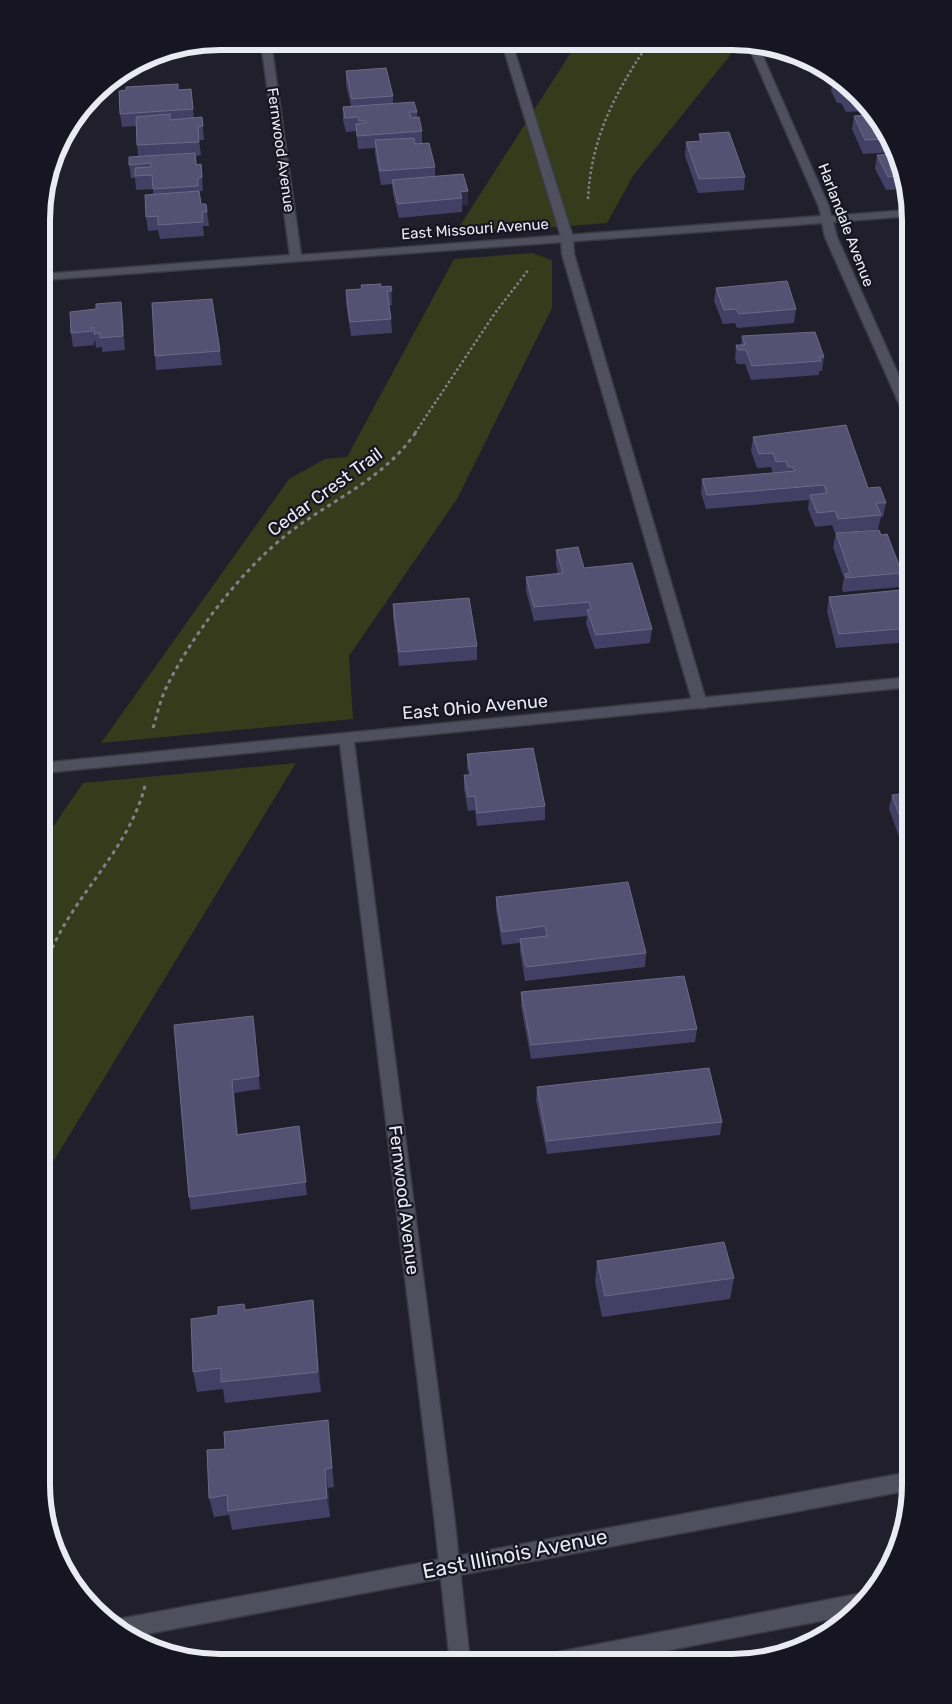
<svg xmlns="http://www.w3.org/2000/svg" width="952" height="1704" font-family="Rubik,sans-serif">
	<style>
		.green { fill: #363b1b }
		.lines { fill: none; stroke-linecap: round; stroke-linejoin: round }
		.lane-casing { stroke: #3b3a44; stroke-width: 3 }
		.street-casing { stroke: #3b3a44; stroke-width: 3 }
		.secondary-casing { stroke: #3b3a44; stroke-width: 3 }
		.path-far1 { stroke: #81818b; stroke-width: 2.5; stroke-dasharray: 2.5 2.5; stroke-linecap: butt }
		.path { stroke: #81818b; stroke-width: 3; stroke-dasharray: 4 4; stroke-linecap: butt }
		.lane { fill: #504f5d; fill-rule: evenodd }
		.street { fill: #504f5d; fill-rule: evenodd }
		.secondary { fill: #504f5d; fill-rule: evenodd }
		.wall { fill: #443f64 }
		.shaded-wall { fill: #2e2a47 }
		.building { fill: #555173; stroke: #6d6987 }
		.labels { text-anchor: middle; stroke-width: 4.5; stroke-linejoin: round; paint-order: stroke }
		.far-street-label { font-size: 15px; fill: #eaeaf3; stroke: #161521 }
		.street-label { font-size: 18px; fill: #eaeaf3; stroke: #161521 }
		.near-street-label { font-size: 21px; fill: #eaeaf3; stroke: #161521 }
		.rim { fill: none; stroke: #eaeaf3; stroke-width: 6 }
	</style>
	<rect width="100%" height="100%" fill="#201f2b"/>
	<path class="green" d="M577,43L729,44L732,53L633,176L607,223L454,235Z
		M532,253L552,260V308L457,499L349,656L353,719L101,743L289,479L325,459L347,457L454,259Z
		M296,763L42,1180V843L83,783Z"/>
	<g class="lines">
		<g class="lane-casing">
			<path id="lane" d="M502,43H512L573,237L574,254L707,704L705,708H695L693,704L562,254L561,237Z"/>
		</g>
		<g class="street-casing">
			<path id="street" d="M261,42H271L301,255L821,216L819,207L748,45H758L829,207L831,216L909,210L910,216L833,222L837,237L911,403V421L905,417L825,237L822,223L43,280V274L290,255Z
				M911,677V687L354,742L454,1515L470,1662H450L434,1515L340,744L42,773V763Z"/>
		</g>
		<g class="secondary-casing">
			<path id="secondary" d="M910,1472V1490L136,1636L111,1625L112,1622L119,1619Z
				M863,1593L870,1596L851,1615L608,1662H548L551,1655L558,1652Z"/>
		</g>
		<path class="path-far1" d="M588,199C591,138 615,93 648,44
			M415,433L495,313L529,269"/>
		<path class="path" d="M153,728C157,715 160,701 166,688C192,635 242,569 290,532C333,499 384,479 416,432
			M42,970C49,954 57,937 66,922C94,876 131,839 145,786"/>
		<use href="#lane" class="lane"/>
		<use href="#street" class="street"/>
		<use href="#secondary" class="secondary"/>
	</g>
	<path class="wall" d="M346,71L393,96V103L417,112V117L422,131V144L435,167V176L468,191V205H462V212L399,218L393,194L392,184L381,185L375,154V148L358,149L356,131L346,132L343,120V107L351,106L346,85Z
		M833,78L850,86L866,111L846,112L841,103H837L831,91Z
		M191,89L194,118L202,117L204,140H199L201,155L196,156L197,165L201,164L203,191H199L201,204H206L209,226H203L204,236L160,239L158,230L148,231L146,217L153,195V189L136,190L135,178H131L129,165L138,156L137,145L136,126L122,127L120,114L178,90Z
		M869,115L894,152L863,154L852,129L854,116Z
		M699,134L745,177L744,190L698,193L685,156L686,142L699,141Z
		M877,155L901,163L905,189L886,190L875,169Z
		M361,285L381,287L391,286L392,305H389L391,319L392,333L351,336L346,304V290L361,289Z
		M716,288L796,309L794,323L737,328L735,323L723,324L714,301Z
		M121,302L123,316L125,350L102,352V347L96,348L95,341H94V345L73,347L71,333Z
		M43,312L48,326V375L43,376Z
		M742,336L824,357L822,371H819V375L751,380L745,364H737L735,359L736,345H741Z
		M220,351L222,365L156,370L155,356Z
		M753,437L868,488L886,503L883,517H881L878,529L835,533L832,525L815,527L808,509L809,500L706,509L701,493L702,479L773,473L771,467L757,468L751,451Z
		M836,533L881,535L902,573L899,587L843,592L842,588L844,578L833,547Z
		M556,550L584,568L652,629L650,643L595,649L586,624L587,616L534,621L526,591V577L558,574L556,564Z
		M911,589V642L836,648L827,611L829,597Z
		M393,604L477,646V660L399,666L393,618Z
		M467,754L545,806V820L477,826L475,810L468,811L464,789V775H469L467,768Z
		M911,793V852L905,853L889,809L892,795Z
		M496,897L646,953L645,967L525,981L520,952V943L502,945L496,910Z
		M521,992L697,1029L695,1042L531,1059L521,1006Z
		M174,1025L255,1029L260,1089L234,1093L238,1134L299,1126L307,1195L191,1210L189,1197Z
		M537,1087L722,1122L720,1135L547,1154L536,1100Z
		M597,1261L734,1278L730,1299L602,1317L595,1282Z
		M313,1300L315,1321L321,1392L225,1403L223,1389L197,1392L193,1372L218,1315L245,1310Z
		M330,1440L334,1487L328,1488L330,1517L232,1530L229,1515L214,1517L209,1498Z"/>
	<path class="shaded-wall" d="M201,164L203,178V191L202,177Z
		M468,191V205H462V198L460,192Z
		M121,302L123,316L125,350L123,336Z
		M45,312L48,326V375L45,361Z
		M253,1016L255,1029L260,1089L259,1076Z
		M232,1080L234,1093L239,1148L237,1135Z
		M313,1300L315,1321L321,1392L318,1372Z
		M328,1420L330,1440L334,1487L332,1468Z
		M325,1469L328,1488L330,1517L327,1498Z"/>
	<path class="building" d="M386,68L393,96L352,99L346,71Z
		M833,78L850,86L858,98L847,99L843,90H838Z
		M178,84V90L191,89L193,109L120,114L119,91L126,90V87Z
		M414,102L417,112H409L411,118L419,117L422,131L357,136L356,124L366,123L365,121H359L358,117L345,118L343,107Z
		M170,114V120L202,117L203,126L198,127L199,142L137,145L136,117Z
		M869,115L885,139L865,140L854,116Z
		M729,132L745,177L699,179L686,142L702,141L699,134Z
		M414,138L415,144L429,143L435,167L380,171L375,140Z
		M195,153L196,165L201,164L202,177L198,178V186L153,189L152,175L135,176V168L151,167V163L129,165V157Z
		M895,154L901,163L903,175L888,177L877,155Z
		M463,174L468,191L460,192L462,198L398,204L392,180Z
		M199,191L201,204H206L207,212H202L203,222L158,225V216L146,217L145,195Z
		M787,281L796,309L739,314L736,309L724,310L716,288Z
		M381,284V287L391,286L392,291H387L391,319L350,322L346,290L362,289L361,285Z
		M212,299L220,351L155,356L152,303Z
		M121,302L123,336L100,338V333L94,334V327H92V331L71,333L70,312L96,309V304Z
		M43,312H45V361L43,362Z
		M815,332L824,357H819L821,361L752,366L746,350H738L736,345H745L742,336Z
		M846,425L868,488L880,487L886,503H876L881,515L838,519L835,511L817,513L810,495L827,493L824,485L707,495L702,479L795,471L793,467H788L786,461L776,462L773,453L759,454L753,437Z
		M879,530L881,535L887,534L902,573L846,578L845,574L850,573L836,533Z
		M578,547L584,568L632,563L652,629L596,635L587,610L591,609L589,602L534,607L526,577L563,573L556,550Z
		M911,589V628L839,634L829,597Z
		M469,598L477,646L399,652L393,604Z
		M533,748L545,806L477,813L475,796L468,797L464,775H471L467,754Z
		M911,793V839H908L892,795Z
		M628,882L646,953L526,967L520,939L547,936L545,926L502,932L496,897Z
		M684,976L697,1029L531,1045L521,992Z
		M253,1016L259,1076L232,1080L237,1135L299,1126L306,1182L189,1197L174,1025Z
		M709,1068L722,1122L547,1141L537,1087Z
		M724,1242L734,1278L605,1296L597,1261Z
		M313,1300L318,1372L221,1382V1368L193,1372L191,1319L218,1315V1307L244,1304L245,1310Z
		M328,1420L332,1468L325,1469L327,1498L228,1511L227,1495L209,1498L207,1450L225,1449L224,1432Z"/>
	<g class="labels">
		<g class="far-street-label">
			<text transform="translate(281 150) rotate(82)" y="5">Fernwood Avenue</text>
			<text transform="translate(846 225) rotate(69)" y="5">Harlandale Avenue</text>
			<text transform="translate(475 229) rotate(-4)" y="5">East Missouri Avenue</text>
		</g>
		<g class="street-label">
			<text transform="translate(325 492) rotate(-36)" y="6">Cedar Crest Trail</text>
			<text transform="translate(475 707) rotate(-5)" y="6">East Ohio Avenue</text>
			<text transform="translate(404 1200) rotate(83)" y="6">Fernwood Avenue</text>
		</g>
		<g class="near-street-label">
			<text transform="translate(515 1554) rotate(-11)" y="7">East Illinois Avenue</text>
		</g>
	</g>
	<path d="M0 0H952V1704H0ZM220 50H732A170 170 0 0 1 902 220V1484A170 170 0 0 1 732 1654H220A170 170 0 0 1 50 1484V220A170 170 0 0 1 220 50Z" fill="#161521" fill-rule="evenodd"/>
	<path class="rim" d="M220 50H732A170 170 0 0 1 902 220V1484A170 170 0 0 1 732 1654H220A170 170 0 0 1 50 1484V220A170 170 0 0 1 220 50Z"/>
</svg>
